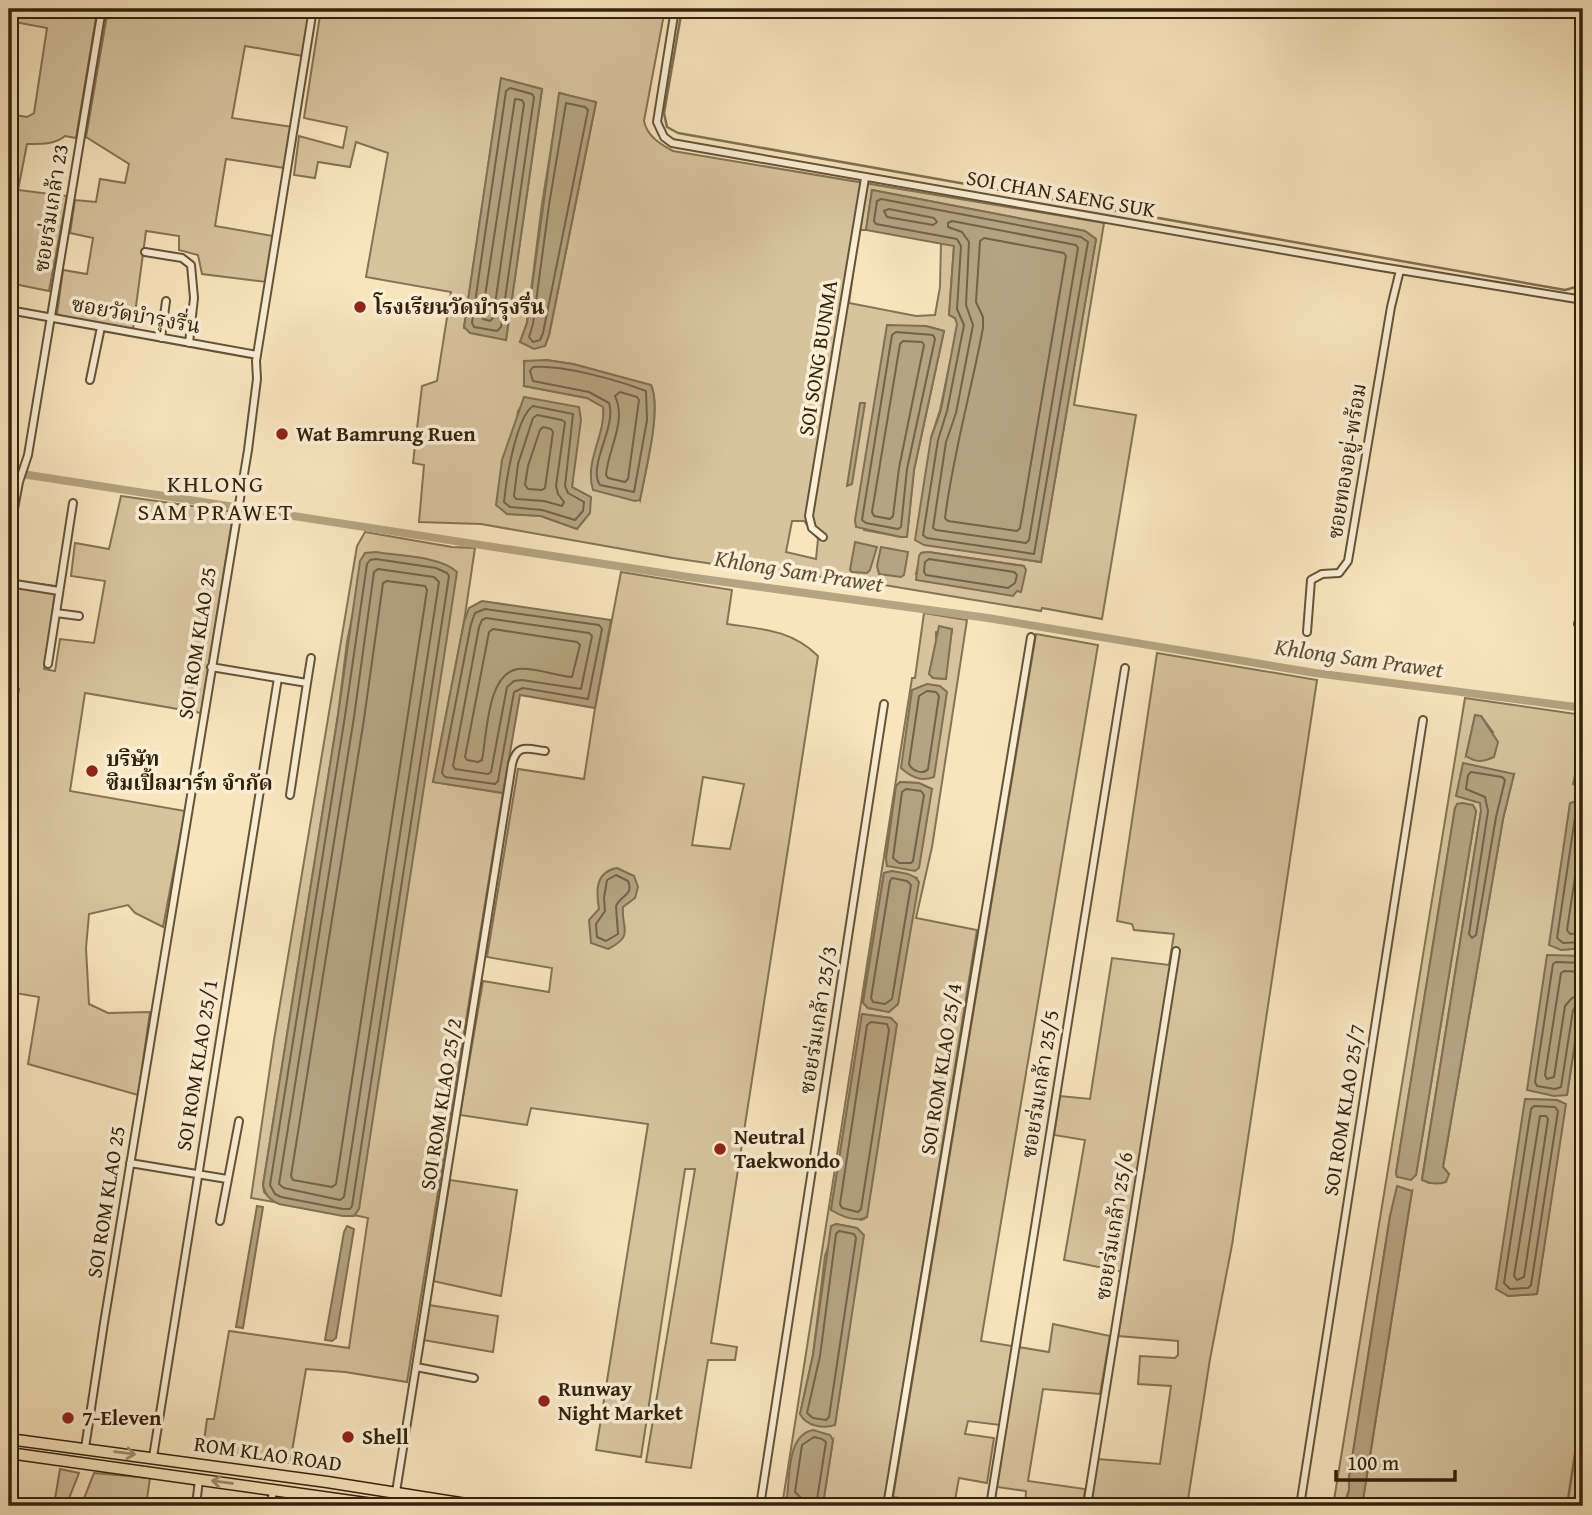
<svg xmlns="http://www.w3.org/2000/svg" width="1592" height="1515" font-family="'Gentium Book Plus','Noto Serif Thai',serif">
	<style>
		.green { fill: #d7c49f; stroke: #857354; stroke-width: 2; fill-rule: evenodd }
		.water { fill: #b5a381; stroke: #816f51; stroke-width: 2 }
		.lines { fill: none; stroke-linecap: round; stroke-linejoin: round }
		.shore { stroke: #746246; stroke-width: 2 }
		.stream { stroke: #816f51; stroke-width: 2.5 }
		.canal { stroke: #b5a381; stroke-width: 8 }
		.street-casing { stroke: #645337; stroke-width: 10 }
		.primary-casing { stroke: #33220a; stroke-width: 13 }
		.street { stroke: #faeed5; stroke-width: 6 }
		.primary { stroke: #f8e5be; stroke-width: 10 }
		.oneway { stroke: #9f8d6d }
		.poi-dot { fill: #8f2418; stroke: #faeed5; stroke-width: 2.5 }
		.labels { text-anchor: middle; stroke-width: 7; stroke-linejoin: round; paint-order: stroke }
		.street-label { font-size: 21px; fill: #33220a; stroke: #faeed5 }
		.poi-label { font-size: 21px; font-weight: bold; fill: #33220a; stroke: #faeed5; text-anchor: start }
		.water-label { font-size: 23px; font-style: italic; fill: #604f34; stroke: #faeed5 }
		.quarter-label { font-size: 24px; letter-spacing: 2px; fill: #33220a; stroke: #faeed5 }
	</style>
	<rect width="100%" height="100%" fill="#f8e5be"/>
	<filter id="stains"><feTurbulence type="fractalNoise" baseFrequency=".00286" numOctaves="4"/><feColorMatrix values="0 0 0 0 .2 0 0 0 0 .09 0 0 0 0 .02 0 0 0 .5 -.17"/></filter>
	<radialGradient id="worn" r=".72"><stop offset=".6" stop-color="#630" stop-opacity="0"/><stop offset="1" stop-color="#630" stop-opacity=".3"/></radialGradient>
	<path class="green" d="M9,9H80L97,12L76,138L65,136C54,145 41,144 27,144L18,190L67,196L49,291L9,283V114L27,117L34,113L47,28L9,21Z
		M108,9H310L303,56L245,46L232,118L293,127L285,168L226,159L215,226L273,236L267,282L202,274L198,255L179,250V236L146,231L133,329L65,318L57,314L63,270L87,274L93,238L70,233L75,200L96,202L100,179L125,183L129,164L86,137Z
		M321,9H665L644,121C647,136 660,144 673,151L1104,223L1074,405L1136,415L1102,619L1042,608L1041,611L842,578L780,574L673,558L481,524L419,522L424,465L413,463L422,386L437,381L451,292L366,277L388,153L356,142L350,167L318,162L315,178L294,175L299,136L343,148L347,127L304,118ZM501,79L542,89L506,340L464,328ZM560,93L596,103L549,335L545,346L520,342L527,323L542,204ZM872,190L1085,231L1096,239L1041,562L1022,559L931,438L940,410L958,324L955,318L949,315L954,245L941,242L940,287L935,315L916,316L849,303L859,230H866ZM926,326L944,331L914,470L907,536L901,537L864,530ZM546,360L573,364L651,385C662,409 645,472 640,500L604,416L603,407L587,398L524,386ZM523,404L573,474L572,487L577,529L541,516L507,514L518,411ZM792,521H804L818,539L816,559L786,552ZM928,552L1024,566L916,574L921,553Z
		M121,496L228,511L233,515L201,713L85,693L70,791L185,811L163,927L135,913L128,905L89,914L86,948L89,1004L108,1013L150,1012L138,1095L28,1064L39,997L9,992V747L19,689L9,687V597L12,580L56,586L44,669L55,671L60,639L94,643L105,581L71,576L75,543L109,549Z
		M365,532L452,547L475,548L464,622L433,782L503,793L407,1382L345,1372L306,1369L290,1463L203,1449L207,1419H214L229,1331L349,1348L368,1218L354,1215L359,1208L438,562L365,553L347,642L338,715L263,1185L264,1192L274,1202L251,1198L274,1040L357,546Z
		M621,572L732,590L727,624C762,629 792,630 818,656L711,1343L737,1347L735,1360H708L691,1468L646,1462L695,1169H685L641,1457L596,1450L648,1124L531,1108L527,1125L460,1115L483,981L549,992L552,968L487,957L518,769L584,779L595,708ZM703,777L744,784L730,849L692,845Z
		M924,613L967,620L932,847L916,918L977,930L884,1506H818L823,1504L833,1440L787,1497L791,1501L818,1506H782L912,678H915ZM952,629L945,679L933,678L929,674L936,647V632ZM900,782L919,783L932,789L887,865L886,858L896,786ZM892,871L917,878L898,1004L889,1012L868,1008L863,1002L884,873ZM862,1014L891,1018L864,1219L861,1220L831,1210ZM836,1224L857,1228L850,1323L835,1425L800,1414L813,1355L825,1256Z
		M1036,634L1098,645L981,1341L1012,1346L1000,1425L968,1421L965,1434L994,1438L987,1483L959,1478L954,1506H922V1501L893,1497Z
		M1157,653L1317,680L1232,1245L1210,1359L1187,1506H1091L1098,1459L1160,1464L1171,1386L1138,1384L1140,1356L1175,1358L1178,1355V1341L1118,1336L1128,1273L1064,1260L1085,1140L1054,1135L1060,1096L1090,1099L1112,958L1169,965L1174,934L1134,930L1132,924L1117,921Z
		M1465,698L1583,715V740L1573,784L1583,789V800L1570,803L1561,950L1583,948V956L1577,955L1567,1095L1583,989V1506H1362L1412,1191L1390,1216L1349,1478V1490L1344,1506H1333ZM1475,716H1481L1493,732L1466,756ZM1514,774L1503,819L1443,1167L1449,1174L1429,1183L1422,1179L1481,811V803L1472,799ZM1474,807L1476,811L1416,1175L1397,1177L1396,1173L1455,808ZM1526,1099L1557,1100L1565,1104L1537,1294L1508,1296Z
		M450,1180L517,1190L501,1296L433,1281Z
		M429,1305L498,1316L493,1352L423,1340Z
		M1053,1324L1110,1336L1100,1394L1043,1389L1028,1481L1085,1489L1083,1506H1025L1026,1491L997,1487L1018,1347L1049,1352Z
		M60,1469L79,1473L66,1506L54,1505Z
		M94,1473L150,1478L146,1506H81Z"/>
	<path class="water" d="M501,78L542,89L506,340L470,333L464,327Z
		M559,93L596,102L549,335L545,346L534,349L520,342L527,323Z
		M872,190L1085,231L1096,239L1041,562L924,545L915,540L931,438L941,410L957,324L955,318L949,315L954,246L866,230Z
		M887,325L926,326L944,331L914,470L907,537H901L856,527L855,520Z
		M546,360L573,364L651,385C662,409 645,472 640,500L635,501L593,490C584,461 606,435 603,407L587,398L524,386V361Z
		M524,397L579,407L581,420L572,487L591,497L590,513L577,529L541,516L507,514L496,505L502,460Z
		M860,403H865L852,484L847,486Z
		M855,542L877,547L870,570L867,573L852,572L850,570Z
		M881,547L908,552L904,575L901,577L879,574L877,566Z
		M376,552C398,556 441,556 457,572L359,1209L354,1216H343L279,1204C270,1200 265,1195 263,1185L338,715L360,561L365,553Z
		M928,552L1024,566L1026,570L1021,592L1017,591L1013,596L916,580L919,556L921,553Z
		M482,601L611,620L595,708L520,695L503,793L433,782L464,622L469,608Z
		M939,626L952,629L946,679L933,678L929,674Z
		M927,684L940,686L947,692L934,777C921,782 911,777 901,768L912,690Z
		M1475,715L1481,716L1498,742L1494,757C1483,762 1476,763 1466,756Z
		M1463,763L1514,774L1503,819L1443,1167L1449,1174L1446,1182C1437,1185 1430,1184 1422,1180L1481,811L1480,803L1456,796Z
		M900,782L919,783L932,789L919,868L915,871L887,866L886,858L896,786Z
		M1583,800V948L1561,950L1549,945L1570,803Z
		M1462,803L1473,805L1476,811L1416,1175L1411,1180L1397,1177L1396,1173L1455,808L1457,804Z
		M617,868L634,876L638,887L635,898L623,907C621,929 635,935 608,949L591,943L589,920L599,909C596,891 595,872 617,868Z
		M892,871C901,873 914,873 919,882L898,1004L889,1012L868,1008L863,1003L884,873Z
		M1547,955L1583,956V989L1567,1095L1554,1096L1527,1090Z
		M862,1014L891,1018L897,1024L867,1217C856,1223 841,1216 831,1210Z
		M1525,1099L1557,1100L1566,1104L1537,1294L1508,1296L1496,1289Z
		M1397,1186L1412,1191L1362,1506H1344L1349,1490V1478L1390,1216Z
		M257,1206L263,1207L243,1328L236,1327Z
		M836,1224L857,1228L864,1235L835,1425C823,1429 806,1426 800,1414L813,1355L831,1226Z
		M347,1226L354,1229L336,1338L332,1341L325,1340L344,1232Z
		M813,1430L830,1435L833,1440L823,1504L818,1506L790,1501L787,1497C790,1476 787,1435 813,1430Z"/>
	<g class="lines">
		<path class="shore" d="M510,88L532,94L534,97L501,327L497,331L474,327L472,323L506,91Z
			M515,99L522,100L524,104L493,318L490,321L483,319L482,316Z
			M566,103L585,107L588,110L543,333L540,340L533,342L529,337L533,324L549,205Z
			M881,199L1081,237L1088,242L1034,554L927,538L923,535L938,440L947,411L964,325L957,309L961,246L957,239L876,224L874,221L877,201Z
			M889,209L934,218L937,222L933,225L887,217L884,211Z
			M952,221L1076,245L1078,248L1029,540L1026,543L936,530L933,528L946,442L956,413L973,325L966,305L969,242L962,232L948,227V223Z
			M984,238L1064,253L1066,256L1020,528L1017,531L948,521L945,518C953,454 971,392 983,328V317L976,302L980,241Z
			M896,332L933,335L935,339L907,469L901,527L898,529L866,523L862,520L892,335Z
			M903,341L922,342L924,345L899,468L893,516L890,519L874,516L872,512L900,344Z
			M533,367C564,365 617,380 646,391L647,420L634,492L600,485C587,466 617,427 609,403L589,392L533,381L530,371Z
			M620,392L637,397L639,400L628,479L625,482L608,478L606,475C608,449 627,421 615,396Z
			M533,406L573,414L565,486L568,493L584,502L583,511L575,520L542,510L510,507L504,502C506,481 516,417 533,406Z
			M537,415L562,420L565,422L556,486L558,494L564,502L562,506L544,501L516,499L514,496L518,464L533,418Z
			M543,427L551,429L553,432L545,488L542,490L528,489L525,485L528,466L540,430Z
			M376,559L436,568L447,573L449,576L352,1206L350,1209H343L281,1197L275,1194L270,1185L345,716L367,564L370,560Z
			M929,559L1014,572L1017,575L1015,583L1008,588L926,575L924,572L925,562Z
			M378,569L434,577L439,582L344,1197L340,1200L284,1188L279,1184L354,717L374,572Z
			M387,581L425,586L427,590L336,1184L332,1187L293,1180L291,1176L364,719L383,583Z
			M485,609L599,625L602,629L588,699L523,688L514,692L498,781L495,784L445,777L442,773L471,624L475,613Z
			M486,618L589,633L592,636L581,689L522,680L514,681L507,687L491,772L488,774L455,769L453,766L479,627L482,620Z
			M493,629L577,642L580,645L572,677C555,676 535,667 518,669C487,673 487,735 482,760L478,762L467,760L465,757L489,632Z
			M927,691L936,692L939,696L928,769C923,775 912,771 909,764L919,696Z
			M1471,772L1502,777L1505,780L1496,817L1476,935L1472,938L1469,934L1488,811L1485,797L1466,789L1468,775Z
			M906,789L921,791L924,795L913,861L911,863H899L893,858L902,792Z
			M1583,807L1576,811L1557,938L1563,943L1583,942
			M1583,824L1567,930L1570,934L1583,933
			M616,875L628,881C634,895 621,895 616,906L618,934L606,941L597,937L596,924L605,911L604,898L607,880Z
			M892,878L907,881L911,885L892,999L885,1004L873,1002L871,998L890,881Z
			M1583,963L1556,962L1553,964L1535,1082L1537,1086L1555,1089L1561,1087L1573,1010L1577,1005L1583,1004
			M1583,972L1564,971L1561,973L1545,1075L1547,1079L1554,1077L1565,1006L1572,998L1583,995
			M871,1022L887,1024L889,1030L861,1209L858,1212L842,1208L840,1204L867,1025Z
			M1534,1106L1555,1107L1558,1111L1531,1285L1528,1288L1510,1289L1504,1283L1531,1109Z
			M1540,1116H1546L1548,1119L1524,1277L1517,1280L1514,1276Z
			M839,1231L854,1234L856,1238L829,1417L826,1420L813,1418L807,1413L820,1356L836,1234Z
			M804,1506L803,1500L795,1492L802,1445L814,1437L822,1439L826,1442L816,1506"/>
		<path class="stream" d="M682,9L664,113L667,127L678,133L1565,290L1583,285
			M1567,1506L1583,1402"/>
		<path class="canal" d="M9,472L688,577L988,618L1315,673L1583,708"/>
		<g class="street-casing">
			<path id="street" d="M675,9L657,122L664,137L672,143L1375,266L1583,300
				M145,252L182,258L191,265L194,298L189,343
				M9,310L257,355
				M161,338L166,301
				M90,380L101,327
				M73,503L56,613L79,616
				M9,536L19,482L28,455L102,9
				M823,537L812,528L809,516L865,178
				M9,583L59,591
				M1583,607L1578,624L1583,630
				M1307,632L1311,580L1322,574L1339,573L1348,561L1391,307L1400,270
				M48,664L56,613
				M211,667L307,683L290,795
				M1583,676V674
				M307,683L311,658
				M130,1163L227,1179
				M220,1221L239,1121
				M416,1367L474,1378
				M85,1448L104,1323L248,450L257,379L256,361L313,9
				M153,1457L278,678
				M396,1492L512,764C517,743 528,749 545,751
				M196,1506L199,1479
				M271,1506L273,1489
				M760,1506L884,704
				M887,1506L1031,637
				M990,1506L1125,668
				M1087,1506L1176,951
				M1300,1506L1423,720"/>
		</g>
		<g class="primary-casing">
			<path id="primary" d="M9,1439L327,1482L479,1506
				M9,1453L387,1506"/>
		</g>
		<use href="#street" class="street"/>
		<use href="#primary" class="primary"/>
	</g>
	<defs><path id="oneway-shaft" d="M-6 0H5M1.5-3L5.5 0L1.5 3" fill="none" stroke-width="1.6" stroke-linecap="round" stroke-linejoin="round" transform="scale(1.75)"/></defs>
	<g class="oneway">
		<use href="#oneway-shaft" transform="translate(125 1453) rotate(7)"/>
		<use href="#oneway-shaft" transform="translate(222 1482) rotate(-172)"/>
	</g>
	<g class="poi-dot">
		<circle cx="360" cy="307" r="7"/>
		<circle cx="282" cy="434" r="7"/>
		<circle cx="92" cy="771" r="7"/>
		<circle cx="720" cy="1149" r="7"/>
		<circle cx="544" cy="1401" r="7"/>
		<circle cx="68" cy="1418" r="7"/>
		<circle cx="348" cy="1437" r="7"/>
	</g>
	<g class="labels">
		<g class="street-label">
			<text transform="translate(1061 194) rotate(10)" y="7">SOI CHAN SAENG SUK</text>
			<text transform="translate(51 208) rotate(-81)" y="7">ซอยร่มเกล้า 23</text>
			<text transform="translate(136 315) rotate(10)" y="7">ซอยวัดบำรุงรื่น</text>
			<text transform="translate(818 358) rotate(-81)" y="7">SOI SONG BUNMA</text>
			<text transform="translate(1347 461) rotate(-81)" y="7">ซอยทองอยู่-พร้อม</text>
			<text transform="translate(197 643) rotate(-81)" y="7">SOI ROM KLAO 25</text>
			<text transform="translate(818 1020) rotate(-81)" y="7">ซอยร่มเกล้า 25/3</text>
			<text transform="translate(197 1065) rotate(-81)" y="7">SOI ROM KLAO 25/1</text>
			<text transform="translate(941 1069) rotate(-81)" y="7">SOI ROM KLAO 25/4</text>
			<text transform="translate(1040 1084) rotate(-81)" y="7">ซอยร่มเกล้า 25/5</text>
			<text transform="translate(441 1104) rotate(-81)" y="7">SOI ROM KLAO 25/2</text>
			<text transform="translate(1344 1110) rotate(-81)" y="7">SOI ROM KLAO 25/7</text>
			<text transform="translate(106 1202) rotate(-81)" y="7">SOI ROM KLAO 25</text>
			<text transform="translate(1114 1226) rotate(-81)" y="7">ซอยร่มเกล้า 25/6</text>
			<text transform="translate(268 1454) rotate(8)" y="7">ROM KLAO ROAD</text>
		</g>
		<g class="poi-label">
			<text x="374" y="314">โรงเรียนวัดบำรุงรื่น</text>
			<text x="296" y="441">Wat Bamrung Ruen</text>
			<text x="106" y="766">บริษัท<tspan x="106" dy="24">ซิมเปิ้ลมาร์ท จำกัด</tspan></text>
			<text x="734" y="1144">Neutral<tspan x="734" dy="24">Taekwondo</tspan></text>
			<text x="558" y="1396">Runway<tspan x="558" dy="24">Night Market</tspan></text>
			<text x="82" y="1425">7-Eleven</text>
			<text x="362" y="1444">Shell</text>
		</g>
		<g class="water-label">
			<text transform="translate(799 571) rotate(9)" y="8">Khlong Sam Prawet</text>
			<text transform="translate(1359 658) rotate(8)" y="8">Khlong Sam Prawet</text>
		</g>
		<g class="quarter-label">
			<text x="216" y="492">KHLONG<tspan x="216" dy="28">SAM PRAWET</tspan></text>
		</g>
	</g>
	<rect width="1592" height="1515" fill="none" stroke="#f8e5be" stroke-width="35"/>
	<rect x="10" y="10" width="1571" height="1494" fill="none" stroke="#33220a" stroke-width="3.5"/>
	<rect x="18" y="18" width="1557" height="1480" fill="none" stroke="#33220a" stroke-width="2"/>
	<path d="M1336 1470v10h119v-10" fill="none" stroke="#33220a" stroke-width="3.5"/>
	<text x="1347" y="1470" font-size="21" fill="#33220a" stroke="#faeed5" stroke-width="5" paint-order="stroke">100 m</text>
	<rect width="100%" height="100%" filter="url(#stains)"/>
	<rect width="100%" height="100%" fill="url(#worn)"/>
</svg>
